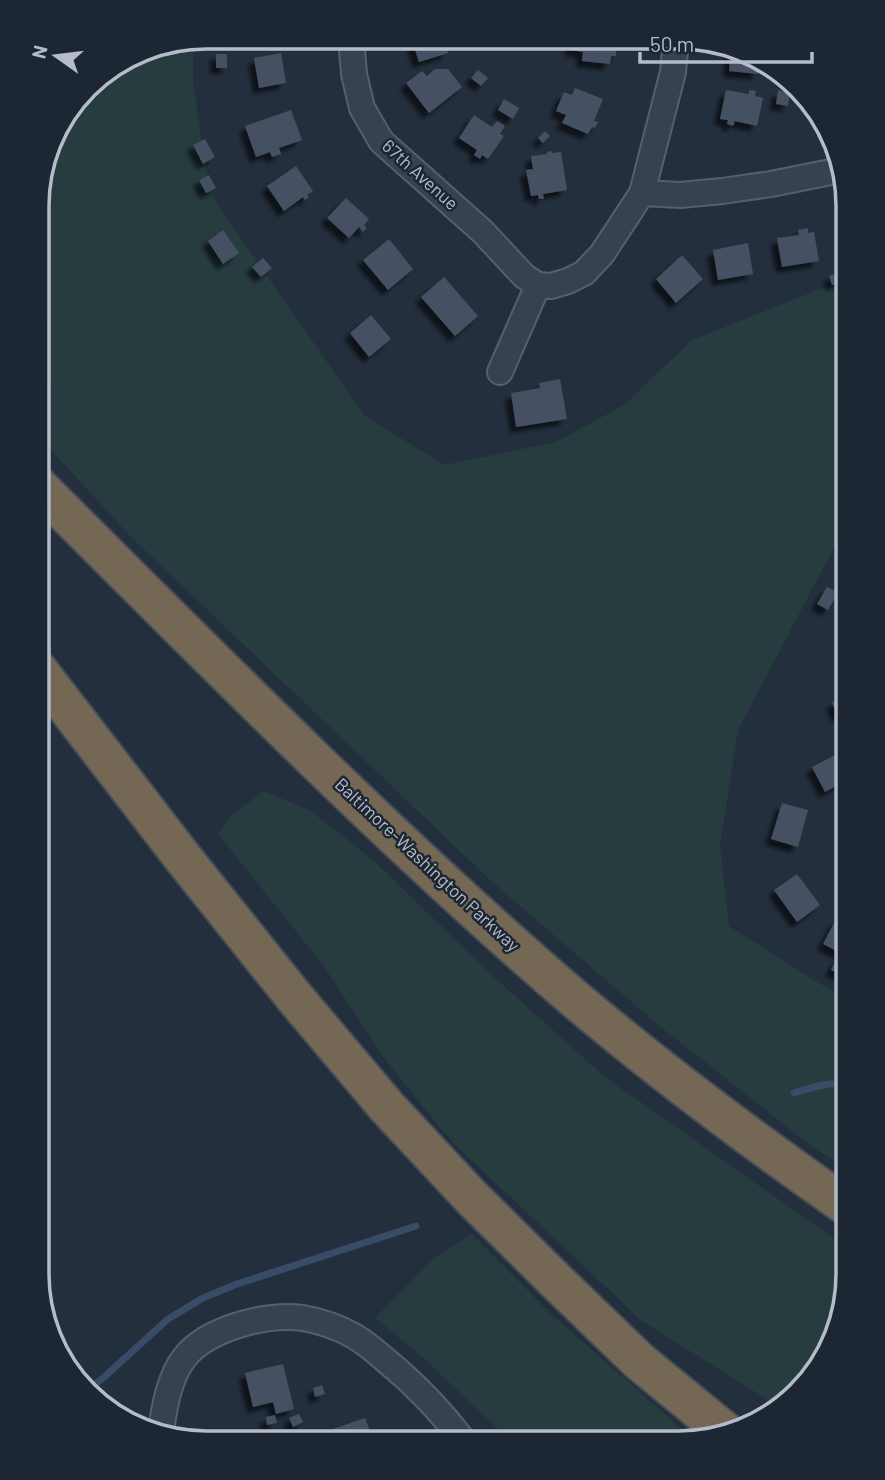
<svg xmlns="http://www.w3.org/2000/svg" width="885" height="1480" font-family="Barlow,sans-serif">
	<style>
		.green { fill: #263c3f }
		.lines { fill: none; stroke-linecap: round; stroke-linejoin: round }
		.stream { stroke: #394c67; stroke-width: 7 }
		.building { fill: #455162; filter: url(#shadow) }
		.minor-casing { stroke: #565f6c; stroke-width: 28 }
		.motorway-casing { stroke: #434c59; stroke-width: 42 }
		.minor { stroke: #38414e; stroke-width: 24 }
		.motorway { stroke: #746855; stroke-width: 38 }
		.labels { text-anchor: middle; stroke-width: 5; stroke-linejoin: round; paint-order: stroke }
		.street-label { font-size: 18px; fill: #b4bcc9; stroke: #1d2633 }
		.rim { fill: none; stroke: #b4bcc9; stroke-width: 3.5 }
	</style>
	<defs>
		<filter id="shadow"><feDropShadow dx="-6" dy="6" stdDeviation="2" flood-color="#0009"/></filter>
	</defs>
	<rect width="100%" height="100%" fill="#242f3e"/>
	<path class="green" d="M193,39V83L210,194L364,415L444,465L556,442L624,405L692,340L848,278V521L738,730L720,845L729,926L820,984L848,998V1170L811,1146L657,1024L489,879L132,538L38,436V185L54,131L94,79L142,50Z
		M264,791L311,811L374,861L494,977L605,1077L832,1237L848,1252V1285L813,1377L776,1405L642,1321L452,1142L387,1062L323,965L218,834L232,814Z
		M472,1234L553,1316L695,1440L679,1443H513L420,1355L375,1318L435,1257Z"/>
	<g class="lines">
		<path class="stream" d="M794,1093C812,1087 829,1082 848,1084
			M88,1389L102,1379L168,1319L203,1298L237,1284L416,1226"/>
	</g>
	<path class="building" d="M411,38H443L448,53L419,62Z
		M572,39H613L611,50H616V56H611L610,64L582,61L583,52L571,50Z
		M731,50L759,63L758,74L729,71Z
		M281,53L286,83L259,88L254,58Z
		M216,54H227V68H216Z
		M435,69H448L462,87L429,113L406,83L422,71L427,76Z
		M478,70L488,78L481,86L471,78Z
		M575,88L603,99L594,121L598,122L595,128L592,127L588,134L562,123L566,115L556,111L564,92L572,95Z
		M726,90L749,94V90L756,91L755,96L763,98L757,126L735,121L733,126L727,124L728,120L720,119Z
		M778,90L790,93L788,106L776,104Z
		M504,99L519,108L513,119L498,110Z
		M291,110L302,140L279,148L281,154L272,157L270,152L256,157L245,126Z
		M474,115L492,127L497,121L505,126L500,134L504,136L488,159L482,155L480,159L474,155L477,150L459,138Z
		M545,131L550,136L543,143L538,138Z
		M205,139L215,157L203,164L193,145Z
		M552,151V153L561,152L567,190L543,194L544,199H539L538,195L531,196L526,170L533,169L531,156L547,154V152Z
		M296,166L313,191L307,195L309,197L305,200L303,197L284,211L267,186Z
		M209,175L216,188L206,193L199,180Z
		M346,198L369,219L364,225L367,228L363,232L359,227L349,238L327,218Z
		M808,228V233L814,232L819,261L782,267L777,238L799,235L798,230Z
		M223,230L239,253L223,264L208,241Z
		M389,239L413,269L388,290L363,260Z
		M748,243L753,274L718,280L713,250Z
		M682,255L703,279L676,303L656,279Z
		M263,258L272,268L261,277L252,267Z
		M840,272L843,281L832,285L829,276Z
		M444,277L478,316L455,336L421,297Z
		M371,315L391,339L369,357L350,333Z
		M560,379L567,419L516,427L511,393L540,388L539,383Z
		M827,587L838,592L828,610L817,604Z
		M845,697L848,706V712L837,716L832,702Z
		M847,749L848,780L825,792L812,767Z
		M782,803L808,810L798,847L771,839Z
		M797,874L820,905L797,922L774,890Z
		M836,919L848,925V957L823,944Z
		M837,959L847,964L841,975L831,970Z
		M283,1364L294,1409L276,1414L273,1402L253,1407L245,1373Z
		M322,1385L325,1394L315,1397L313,1388Z
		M299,1414L303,1422L293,1427L289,1418Z
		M275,1415L277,1423L267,1425L266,1417Z
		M365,1418L374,1442H338L333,1429Z
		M264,1431L267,1442H220V1441Z"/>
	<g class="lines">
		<g class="minor-casing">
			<path id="minor" d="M351,38L354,74L362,108L381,141L483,232L524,276L538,285L551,286L568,281L584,273L602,254L642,193L673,72L676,40
				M642,193L680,195L722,191L771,184L841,170
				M500,372L538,285
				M161,1432C164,1408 169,1377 185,1357C208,1328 268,1313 303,1318C320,1321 338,1327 354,1336C364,1342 374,1350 383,1358C414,1383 441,1411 465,1443"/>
		</g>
		<g class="motorway-casing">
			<path id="motorway" d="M38,486C197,644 354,804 521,952C624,1045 735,1128 848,1207
				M38,670L183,858L295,998L387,1107L471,1197L555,1280L639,1361L728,1434"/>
		</g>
		<use href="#minor" class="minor"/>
		<use href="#motorway" class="motorway"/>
	</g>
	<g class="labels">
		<g class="street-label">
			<text transform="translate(420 175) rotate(42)" y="6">67th Avenue</text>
			<text transform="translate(427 865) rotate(43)" y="6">Baltimore-Washington Parkway</text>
		</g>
	</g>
	<path d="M0 0H885V1480H0ZM206 49H679A157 157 0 0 1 836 206V1274A157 157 0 0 1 679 1431H206A157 157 0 0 1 49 1274V206A157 157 0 0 1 206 49Z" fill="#1d2633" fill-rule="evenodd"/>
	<path class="rim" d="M206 49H679A157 157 0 0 1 836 206V1274A157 157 0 0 1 679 1431H206A157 157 0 0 1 49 1274V206A157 157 0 0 1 206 49Z"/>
	<g transform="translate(56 56) rotate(284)" stroke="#1d2633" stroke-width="5" paint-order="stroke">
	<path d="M0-5L12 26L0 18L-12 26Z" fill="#b4bcc9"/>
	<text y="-10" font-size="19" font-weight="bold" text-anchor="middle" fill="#b4bcc9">N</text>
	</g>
	<path d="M640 52v10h172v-10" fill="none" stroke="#b4bcc9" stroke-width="3.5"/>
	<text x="650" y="52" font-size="21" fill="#b4bcc9" stroke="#1d2633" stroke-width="5" paint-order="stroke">50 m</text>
</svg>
